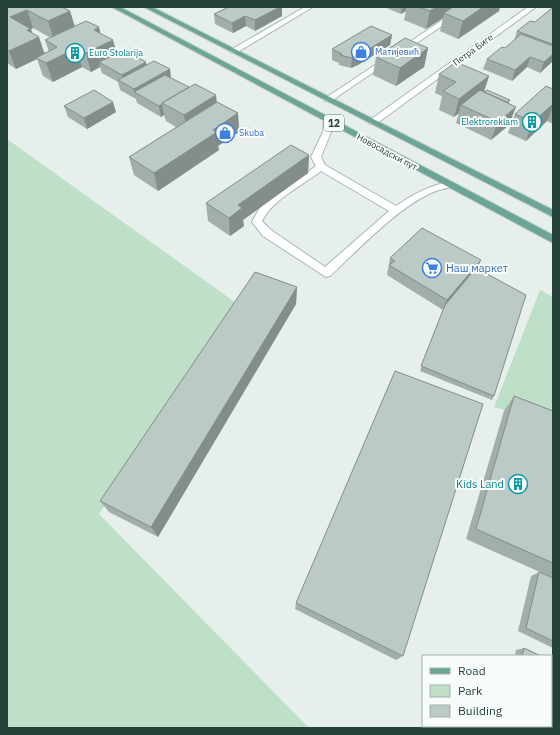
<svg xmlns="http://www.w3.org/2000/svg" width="560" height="735" font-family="'IBM Plex Sans',sans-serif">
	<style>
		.green { fill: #bfe0c8 }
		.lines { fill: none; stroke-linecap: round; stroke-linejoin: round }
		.minor-casing { stroke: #a8b8b2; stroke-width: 2 }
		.major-casing { stroke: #c2cac8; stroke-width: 2 }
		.minor { fill: #fff; fill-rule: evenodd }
		.major { fill: #6aa596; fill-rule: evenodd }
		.wall { fill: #a1aea9; fill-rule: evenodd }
		.shaded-wall { fill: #838d89 }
		.building { fill: #bbcac4; stroke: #838d89 }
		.labels { text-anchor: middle; stroke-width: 4; stroke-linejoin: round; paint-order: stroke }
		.far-street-label { font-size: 9px; fill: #24423a; stroke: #f7fbf9 }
		.far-shop-label { font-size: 9px; fill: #366cbe; stroke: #f7fbf9; text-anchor: start }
		.far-culture-label { font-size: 9px; fill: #0d838f; stroke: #f7fbf9; text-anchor: start }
		.shield { fill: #f7fbf9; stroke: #637a73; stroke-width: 1 }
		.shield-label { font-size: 10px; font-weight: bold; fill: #24423a }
		.shop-label { font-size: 11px; fill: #366cbe; stroke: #f7fbf9; text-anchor: start }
		.culture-label { font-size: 11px; fill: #0d838f; stroke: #f7fbf9; text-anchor: end }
	</style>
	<rect width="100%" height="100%" fill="#e6efeb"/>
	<path class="green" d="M7,139L239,305L99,514L309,728H7Z
		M540,290L553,297V424L494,407Z"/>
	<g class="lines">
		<g class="minor-casing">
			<path id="minor" d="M305,7H313L236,53H233L229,51Z
				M462,7H470L331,101H325L324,99Z
				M528,7H536L376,124H370L369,122L370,120Z
				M328,117L332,120L331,132L321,157L325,165L396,206C412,195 428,186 448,182L453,185L451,187C444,189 437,190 431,193C396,209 358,250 330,276L326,277L263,236L252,222L259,209L267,201L316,166L311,157L323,132L324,120ZM321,171L389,211L325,267L271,230L262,221C272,200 303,185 321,171Z"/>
		</g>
		<g class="major-casing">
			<path id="major" d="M112,7H120L553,235V243Z
				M144,7H152L553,210V217Z"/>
		</g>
		<use href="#minor" class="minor"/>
		<use href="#major" class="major"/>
	</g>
	<path class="wall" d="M7,7L70,11L75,26L99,27L100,33L117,53L147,64L170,69L171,78L238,113L239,132L218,146L219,150L158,191L134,175L129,157L176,127L166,121L164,115L161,117L137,103L136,99L120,90L118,82L102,73L100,67L91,72L82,67L53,82L43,76L37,59L16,69L7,63ZM33,28L51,38L45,40L49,52L45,53L32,33L31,29Z
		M229,7H282V16L255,31L246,26L233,33L215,24L214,14Z
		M384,7H500L499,11L458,39L440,31L443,18L426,29L404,20L406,11L401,14Z
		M552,8L553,61L540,73L527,67L512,81L483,69L487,59L505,48L514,41L517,31L535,22Z
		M392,35L390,45L358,65L351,68L339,65V63L332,60V49Z
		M428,48L424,67L396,86L373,75L376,57Z
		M439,74L489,76L484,92L510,100L509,103V125L491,140L456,123L459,113L454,117L439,110L442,96L435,93Z
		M553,89V124L547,121L526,141L508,133L515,114Z
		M64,106L116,112L87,129L68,117Z
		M309,155L308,173L243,220L244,226L230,236L208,221L206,203Z
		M390,258L481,260L477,268L494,396L492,400L420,371L443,310L387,275Z
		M297,287L296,304L158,537L109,512L100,501Z
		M514,396L553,411V578L466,539L504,411Z
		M539,572L553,578V648L518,631L531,576Z
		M296,603L403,656L396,660L295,609Z
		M524,648L541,656H515L516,650Z
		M496,726H521L525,728H495Z
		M537,726H551L553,728H541Z"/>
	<path class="shaded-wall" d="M280,7H282V16L255,31V20Z
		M402,7H406V11L401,14Z
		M436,7H459L444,13L443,18L426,29L430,11Z
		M483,7H500L499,11L458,39L463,21Z
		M27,10L33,28L17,35L10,17Z
		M70,11L75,29L54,39L48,21Z
		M245,16L246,26L233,33L232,23Z
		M99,27L103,45L113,40L118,58L99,62L100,67L91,72L86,53L94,30Z
		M31,29L34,39L39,37L45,55L36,58L37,59L16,69L9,51L27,30Z
		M392,35L390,45L358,65L351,68L352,58Z
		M77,48L82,67L53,82L46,63Z
		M428,48L424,67L396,86L400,68Z
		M553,54V61L540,73L544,62Z
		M530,57L527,67L512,81L515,70Z
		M146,62L148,72L124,83L122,75Z
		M170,69L171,80L134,92V89Z
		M489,76L483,94L461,105L459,113L454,117L459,99Z
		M216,95L218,113L187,133L184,115Z
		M113,102L116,112L87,129L84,118Z
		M162,104L164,115L161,117L159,106Z
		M553,104V107L547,121L526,141L533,122Z
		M516,107L509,125L491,140L498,122Z
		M238,113L239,132L218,146L219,150L158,191L154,173L213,130Z
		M309,155L308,173L243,220L244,226L230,236L229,218L238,205Z
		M481,260L476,270L443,310L447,300Z
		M297,287L296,304L158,537L151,527Z"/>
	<path class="building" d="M7,7H62L70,11L48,21L27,10L10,17L31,29L27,30L39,37L9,51L7,50Z
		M229,7H280L255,20L245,16L232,23L214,14Z
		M419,7H436L430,11Z
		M453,7H483L463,21L444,13Z
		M552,8H553V44H552L517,31L530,21L535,22Z
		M86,21L99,27L94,30L113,40L86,53L77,48L46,63L36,58L57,47L45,40Z
		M371,26L392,35L359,55L352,58L340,55L342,54L332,49Z
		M521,34L553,46V54L544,62L530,57L515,70L487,59L502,47L505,48Z
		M405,38L428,48L400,68L376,57Z
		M124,50L146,62L122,75L99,62Z
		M154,61L170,69L134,89L118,80Z
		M456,62L489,76L459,99L443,91L456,82L439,74Z
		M165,75L189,87L162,103V104L159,106L134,92Z
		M195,84L216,95L184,115L162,103Z
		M546,86L553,89V104L533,122L515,114Z
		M94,90L113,102L84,118L64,106Z
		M480,90L516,107L498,122L461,105Z
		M487,90L510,100L507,102L484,92Z
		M217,102L238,113L213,130L217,132L154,173L129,157Z
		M291,145L309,155L238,205L242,208L229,218L206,203Z
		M422,228L481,260L447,300L389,265L395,261L390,258Z
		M476,268L526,295L494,396L421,366L445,305Z
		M255,272L297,287L151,527L100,501Z
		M395,371L483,404L403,656L296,603Z
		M514,396L553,411V563L476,529Z
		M539,572L553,578V641L526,628Z
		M524,648L541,656H522Z
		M551,660L553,661V728H550L546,726H551Z
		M503,726H521L525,728H503Z"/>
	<defs>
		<g id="shop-ring" transform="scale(1)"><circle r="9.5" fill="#f7fbf9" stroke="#3f7fe0" stroke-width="1.5"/><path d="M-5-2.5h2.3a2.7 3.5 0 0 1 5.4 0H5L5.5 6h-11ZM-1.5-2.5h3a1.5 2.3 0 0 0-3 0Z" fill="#3f7fe0"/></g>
		<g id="building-ring" transform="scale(1)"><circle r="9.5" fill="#f7fbf9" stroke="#0f9aa8" stroke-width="1.5"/><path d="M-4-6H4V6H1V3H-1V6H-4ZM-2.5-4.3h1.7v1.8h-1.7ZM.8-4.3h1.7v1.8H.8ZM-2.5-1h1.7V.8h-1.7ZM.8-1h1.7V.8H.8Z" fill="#0f9aa8"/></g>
		<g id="supermarket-ring" transform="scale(1)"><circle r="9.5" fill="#f7fbf9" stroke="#3f7fe0" stroke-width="1.5"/><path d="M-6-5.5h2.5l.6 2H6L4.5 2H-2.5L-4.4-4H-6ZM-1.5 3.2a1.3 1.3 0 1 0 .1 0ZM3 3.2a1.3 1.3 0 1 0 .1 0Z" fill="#3f7fe0"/></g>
	</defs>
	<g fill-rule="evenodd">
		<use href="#shop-ring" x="361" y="52"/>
		<use href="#building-ring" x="75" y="53"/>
		<use href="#building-ring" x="532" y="122"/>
		<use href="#shop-ring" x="225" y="133"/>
		<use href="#supermarket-ring" x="432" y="268"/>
		<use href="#building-ring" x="518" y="484"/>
	</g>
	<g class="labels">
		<g class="far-street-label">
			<text transform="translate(473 50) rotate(-36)" y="3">Петра Биге</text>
			<text transform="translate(387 152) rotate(28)" y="3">Новосадски пут</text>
		</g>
		<g class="far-shop-label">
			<text x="375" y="55">Матијевић</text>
			<text x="239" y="136">Skuba</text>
		</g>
		<g class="far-culture-label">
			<text x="89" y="56">Euro Stolarija</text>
			<text x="518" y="125" text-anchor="end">Elektroreklam</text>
		</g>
		<rect class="shield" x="324" y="115" width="20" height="16" rx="3"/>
		<g class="shield-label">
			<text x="334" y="127">12</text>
		</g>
		<g class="shop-label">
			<text x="446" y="272">Наш маркет</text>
		</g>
		<g class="culture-label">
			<text x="504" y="488">Kids Land</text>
		</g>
	</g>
	<rect width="560" height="735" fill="none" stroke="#24423a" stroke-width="16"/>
	<rect x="422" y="655" width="130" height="72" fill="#f7fbf9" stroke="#a3b1ad"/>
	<rect x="430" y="668" width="20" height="6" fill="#6aa596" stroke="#a3b1ad"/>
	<text x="458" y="675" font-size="12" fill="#24423a">Road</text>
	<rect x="430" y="685" width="20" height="12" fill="#bfe0c8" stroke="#a3b1ad"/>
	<text x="458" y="695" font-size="12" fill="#24423a">Park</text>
	<rect x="430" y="705" width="20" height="12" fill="#bbcac4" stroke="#a3b1ad"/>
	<text x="458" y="715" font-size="12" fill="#24423a">Building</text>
</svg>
